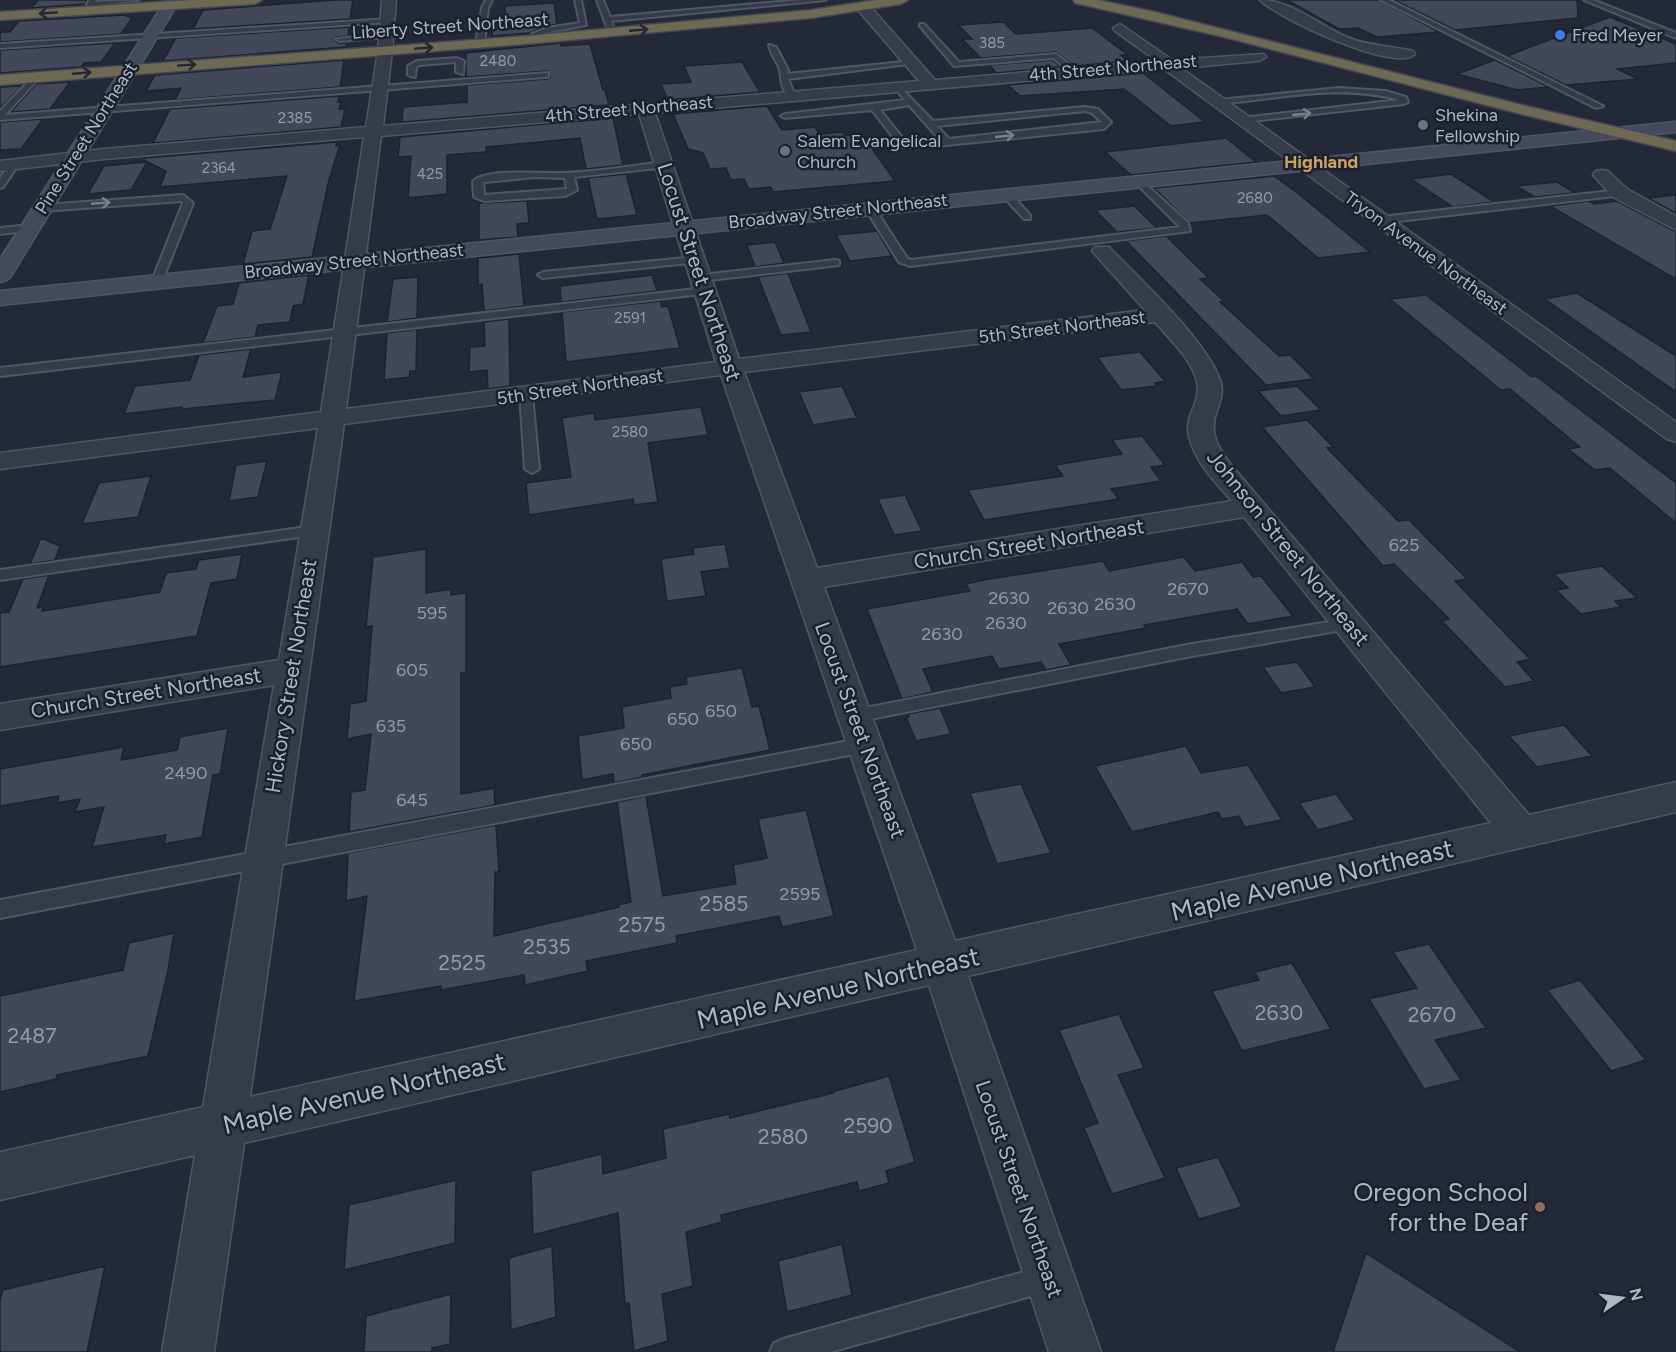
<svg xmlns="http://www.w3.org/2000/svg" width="1676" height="1352" font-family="Figtree,sans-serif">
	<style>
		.building { fill: #42485a; stroke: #1d2230; stroke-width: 1.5 }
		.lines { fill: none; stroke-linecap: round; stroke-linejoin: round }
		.lane-casing { stroke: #515664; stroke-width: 4 }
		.street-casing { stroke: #515664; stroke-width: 3 }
		.secondary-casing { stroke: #515664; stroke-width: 3 }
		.highway-casing { stroke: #414654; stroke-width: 3 }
		.lane { fill: #363b49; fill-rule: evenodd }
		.street { fill: #363b49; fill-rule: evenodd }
		.secondary { fill: #444a5c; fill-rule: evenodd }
		.highway { fill: #6f6853; fill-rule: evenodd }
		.oneway { stroke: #232732 }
		.oneway2 { stroke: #7a7f8d }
		.shop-dot { fill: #3f7fe0; stroke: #1b202e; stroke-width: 2 }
		.worship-dot { fill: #6b7280; stroke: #1b202e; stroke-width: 2 }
		.education-dot { fill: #8d6e63; stroke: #1b202e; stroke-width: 2 }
		.labels { text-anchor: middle; stroke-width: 5; stroke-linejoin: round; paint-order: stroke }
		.far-number-label { font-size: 15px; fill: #959aaa }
		.far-street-label { font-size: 18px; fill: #b1b6c5; stroke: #1b202e }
		.far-poi-label { font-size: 18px; fill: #b1b6c5; stroke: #1b202e; text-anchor: start }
		.far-neighbourhood-label { font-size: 18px; font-weight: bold; fill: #cea263; stroke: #1b202e }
		.number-label { font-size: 18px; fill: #959aaa }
		.street-label { font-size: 21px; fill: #b1b6c5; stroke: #1b202e }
		.near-number-label { font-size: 21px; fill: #959aaa }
		.near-street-label { font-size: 26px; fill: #b1b6c5; stroke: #1b202e }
		.near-poi-label { font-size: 26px; fill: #b1b6c5; stroke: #1b202e; text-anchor: end }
	</style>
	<rect width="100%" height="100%" fill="#232939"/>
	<path class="building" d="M38,0H87L85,4L31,8Z
		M334,0H353L350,19L193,29L203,10Z
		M1287,0H1379L1439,32L1377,37L1358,28L1339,29Z
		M1394,0H1577L1578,18L1455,30Z
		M554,3L557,24L546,26L530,33L492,36V21L506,20L505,6Z
		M124,15L132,18L121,34L0,42V32H10L19,21Z
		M1610,17L1676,44V63L1617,69L1638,79L1566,85L1507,56Z
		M1003,22L1016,34L1092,28L1128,55H1121L1128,61L1074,66L1056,52L981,58L962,39H972L958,25Z
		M349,27L348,36L336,37L334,40L339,43H347L346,47L163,61L176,38Z
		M115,43L101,62L84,63L81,67L0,73V50Z
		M561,43V46L590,44L603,90H605L609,105L402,122L403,107L467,102V85L548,79L550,77L548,71L466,77V53Z
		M344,60L340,87L175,100L181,88L146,91L155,75Z
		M1053,60L1060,67L996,73L989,65Z
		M1495,60L1549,87L1517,90L1457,74Z
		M742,62L760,92L668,100L661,84L691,82L684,66Z
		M1143,73L1205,122L1171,126L1124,89L1020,96L1008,85Z
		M70,82L50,109L11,112L36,84Z
		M22,86L0,108V87Z
		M339,96L338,102H341L339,109H345L341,127L153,143L170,109Z
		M767,106L782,130L815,127L819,134L842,132L845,136L850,135L856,144L868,143L895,181L773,192L771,187L749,189L744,179L731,180L726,168L710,169L703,153L688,149L673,114Z
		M613,118L623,165L586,169L580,138L486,147V152L447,155V194L408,198L411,156L398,157L400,137Z
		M43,119L21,149L0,150V122Z
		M1226,138L1256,162L1131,175L1105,152Z
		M337,142L336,146L340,145L329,180L312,257L243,264L252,231L270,229L287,176L160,187L166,171L144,160L145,158Z
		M147,162L131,190L88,194L104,166Z
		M626,174L637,215L597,219L588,178Z
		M1451,174L1494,202L1453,207L1411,179Z
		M1274,176L1296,192L1370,252L1318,258L1267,215L1190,223L1154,188Z
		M1557,182L1575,193L1535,197L1516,186Z
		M1676,195V213L1648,198Z
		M527,201L529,223L517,224L518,237L479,240V203Z
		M1589,201L1594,204L1617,201L1676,232V279L1550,206Z
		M1134,206L1157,228L1117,232L1095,210Z
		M877,231L892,256L850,261L836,235Z
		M1166,236L1209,278L1200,279L1224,301L1220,302L1279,356L1290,355L1314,379L1266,385L1126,241Z
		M775,242L784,263L755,267L747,245Z
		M519,254L524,306L484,311L482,284L478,285V258Z
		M788,273L811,332L781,335L758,277Z
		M309,275L303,304L293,306L290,322L258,325L255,337L203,343L217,306L233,304L239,283Z
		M652,275L657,291L561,302L560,286Z
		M418,277L417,318L387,322L393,279Z
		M1577,293L1676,356V392L1545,299Z
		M1426,295L1532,377L1536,376L1676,483V523L1610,468L1595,470L1568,449L1580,447L1510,389L1501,390L1390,299Z
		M660,301L662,307L668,306L680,348L566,362L562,312Z
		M509,319L510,386L488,389L487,370L469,372L470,347L485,346L484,322Z
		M417,329L416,371H410L409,377L384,380L387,333Z
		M251,349L243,377L282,372L275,400L182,409V407L124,414L135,386L190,380L199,355Z
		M1140,352L1165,381L1155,383L1157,386L1121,390L1097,357Z
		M842,386L857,418L813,425L799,392Z
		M1297,386L1321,410L1281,416L1258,391Z
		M701,407L708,435L648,443L658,502L634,505L633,499L529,515L526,483L571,477L562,418L594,413L595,420Z
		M1307,420L1333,447L1327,448L1398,521L1409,520L1467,579L1455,581L1530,659L1517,662L1534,681L1505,687L1442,621L1449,619L1394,564L1383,566L1262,427Z
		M1142,436L1165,465L1151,467L1161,481L1111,489L1119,499L984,520L968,490L1063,476L1055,465L1122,454L1112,440Z
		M267,461L258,497L229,501L236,465Z
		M151,476L138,517L82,524L99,483Z
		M905,495L922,531L894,535L878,499Z
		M41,538L60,546L55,560L30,564Z
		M725,544L730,568L701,572L706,596L667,601L661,559L694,554L693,548Z
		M426,549V593L451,589V595L466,593V672L461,673V794L494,788L495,805L349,832L351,792L365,790L371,734L347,739L350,704L366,701L372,626L366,627L373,557Z
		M242,554L237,579L211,583L197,636L0,667V613L9,612L23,579L49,575L37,608L43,607L42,611L160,592L166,573L196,569L199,560Z
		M1184,557L1195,571L1242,562L1253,577L1261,576L1293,616L1248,624L1237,609L1144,625L1146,628L1059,644L1071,665L1046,670L1041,662L999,669L992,656L923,669L933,692L902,699L867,609L970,591L966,584L984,580L1103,561L1109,571Z
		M1602,566L1637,598L1615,601L1621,607L1581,614L1556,590L1568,588L1554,574Z
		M1297,662L1315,687L1281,693L1263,667Z
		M742,668L752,707L759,706L770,750L642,775L643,777L614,783L613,774L582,780L578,736L624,728L622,707L671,698L670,687L687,684L686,677Z
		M940,708L951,734L916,741L906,717H909L908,714Z
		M1564,725L1592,756L1537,767L1509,736Z
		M228,728L220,774L213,775L202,837L164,844L166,835L92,847L104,807L75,812L80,799L57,803L59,796L0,806V769L124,747L121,760L177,750L180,737Z
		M1186,746L1201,773L1248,765L1282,820L1245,827L1239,816L1222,819L1218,812L1132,832L1095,766Z
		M1021,784L1051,853L997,864L970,793Z
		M1336,794L1355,820L1318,830L1299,803Z
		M646,796L663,896L736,884L733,865L767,858L758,819L806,810L834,916L782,927L779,916L676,936L677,943L586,961L588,971L525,985L524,975L441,990V986L354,1001L367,896L346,901L348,853L496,825L499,872H495L494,936L619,907L618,905L631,902L617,802Z
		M174,933L168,970L148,1056L57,1075L56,1079L0,1092V996L123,970L129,943Z
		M1429,944L1486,1028L1435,1040L1461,1080L1424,1089L1369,999L1417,988L1393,952Z
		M1292,963L1331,1029L1242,1051L1212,991L1259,980L1255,972Z
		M1580,980L1646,1060L1611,1071L1547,990Z
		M1119,1014L1144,1068L1118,1075L1165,1178L1112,1194L1084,1128L1098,1123L1059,1030Z
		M889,1076L915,1162L886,1171L889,1183L859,1191L857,1182L721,1215L722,1222L686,1232L693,1286L662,1294L668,1341L634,1351L629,1303L625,1304L618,1213L533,1235L531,1171L602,1154L603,1174L666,1158L663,1129L729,1114L730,1118L833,1093L832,1092Z
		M1218,1157L1242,1207L1199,1219L1176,1168Z
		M456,1180L455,1243L344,1270L349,1205Z
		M842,1244L852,1295L787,1312L778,1261Z
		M552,1246L556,1317L511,1330L509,1258Z
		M1366,1253L1520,1352H1333Z
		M105,1266L87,1352H0V1300L3,1290Z
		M451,1294L450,1344L432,1348V1352H364L366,1316Z"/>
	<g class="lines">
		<g class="lane-casing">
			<path id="lane" d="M90,0H96L95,2L139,0L90,6L87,4Z
				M486,0H492L488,8L484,44L480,46L476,44L482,8Z
				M575,0H581L586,25L544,33L540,35V41H534L532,34L547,28L580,23Z
				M597,0H603L610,17L801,0H826L611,21L613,27L610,29L607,27Z
				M1381,0H1389L1603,106L1596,108Z
				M1584,0H1593L1676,33V38Z
				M390,19L388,22L0,48V44Z
				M920,24H924L959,62L1056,54L1078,72L1071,74L1054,58L954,66L920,26Z
				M389,34L387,37L340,41L336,39Z
				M769,45L776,47L788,70L787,74L912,61L916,63L788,79L795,95L791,97C780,91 782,77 779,67C776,60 770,53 769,45Z
				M457,58L464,61L463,74L456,72V62L419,65L416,67L415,77L408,75V66L417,61Z
				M548,73V77H545L0,120V111L35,75H38V79L5,115Z
				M897,84L933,121L1085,107L1098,109L1111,122L1104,129L947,145L903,147L900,146L872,110L785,118L781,116L785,114L905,100L893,86ZM909,105L940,140L905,141L880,110ZM1085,111L1092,113L1102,122L949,139L937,126Z
				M1339,88L1385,91L1406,97L1408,102L1404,104L1244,122H1241V118L1399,100C1341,83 1276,99 1218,104L1214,102L1218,100Z
				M664,162L668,165L667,167L574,177L577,190L565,196L484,201L474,197L473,181C489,168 540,174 561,173C595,172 630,166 664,162ZM534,177L565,178L567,189L484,195L483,182H485Z
				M11,163L18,165L3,187L0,188V178Z
				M1138,177L1188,223L1190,231L910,266L899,262L865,208L873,206L907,258L911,260L1180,227L1135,182V178Z
				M1620,190L1623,191V195L1381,223L1376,220L1381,217Z
				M1003,192H1009L1030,215V219H1024L1003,196Z
				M183,195L193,203L162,281L157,284L152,281L183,203L181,201L43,211L38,208L43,205Z
				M31,225L34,226V230L0,234V228Z
				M695,257L700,260L699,262L543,278L538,275L543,272Z
				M835,260L839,261V265L701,281L696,278L701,275Z
				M705,288L710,291L709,293L0,376V368Z
				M526,390L532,394L539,469L532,473L525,469L520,394Z
				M314,526L319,528L321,531L319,534L0,580V570Z
				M1348,619L1354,620L1356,624L1354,628L1192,656L855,722L849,721L846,716L849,711L855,710L1192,644Z
				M865,738L871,740L874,745L871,750L865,752L0,918V900Z
				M1049,1265L1058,1269L1062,1278L1058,1287L1049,1291L830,1352H770L774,1343L783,1339Z"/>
		</g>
		<g class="street-casing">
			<path id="street" d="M382,0H396L392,51L383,126L919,81L858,10L856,7L858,4H868L935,80L1157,61L1115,31L1113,28L1120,24L1172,60L1264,54L1266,57L1259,61L1181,68L1676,422V442L1667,439L1164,69L655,113L739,359L1145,310L1092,251L1095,247H1109C1141,280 1205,339 1220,380C1227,398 1212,412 1214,430C1215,444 1224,455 1232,466L1529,815L1676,782V812L968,976L1101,1352H1049L929,985L244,1143L214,1352H162L195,1155L0,1200V1152L203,1107L274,685L0,730V704L279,660L318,428L0,469V453L321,412L364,137L104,159L0,171V161L104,149L366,127L378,51ZM639,114L716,362L346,409L381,136ZM1155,322C1171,341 1203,369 1197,396C1194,410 1185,421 1189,436C1194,461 1216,483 1232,501L817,568L744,372ZM721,375L917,950L250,1097L344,424ZM1244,517L1491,823L955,941L824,587Z
				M1260,0C1293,0 1319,26 1349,38C1370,46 1392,46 1413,51L1415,54C1397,74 1277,18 1260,0Z
				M1602,170L1608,171L1627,189L1676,216V230L1613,197L1593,175L1596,171Z"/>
		</g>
		<g class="secondary-casing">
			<path id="secondary" d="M166,0H180L11,276L7,280L0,282V259Z
				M1676,122V132L0,305V291Z"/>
		</g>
		<g class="highway-casing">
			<path id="highway" d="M192,0H262L255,4L0,20V12Z
				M876,0H908L901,4L811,18L526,44L0,85V75L526,36L811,10Z
				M1073,0H1098L1155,12L1530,107L1676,141V151L1521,114L1228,38L1075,3Z"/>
		</g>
		<use href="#lane" class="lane"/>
		<use href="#street" class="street"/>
		<use href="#secondary" class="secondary"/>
		<use href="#highway" class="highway"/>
	</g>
	<defs><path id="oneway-shaft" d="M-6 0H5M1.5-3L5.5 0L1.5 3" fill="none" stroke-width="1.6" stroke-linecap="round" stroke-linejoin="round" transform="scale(1.5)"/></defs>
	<g class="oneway">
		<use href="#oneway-shaft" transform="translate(48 13) rotate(176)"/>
		<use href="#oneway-shaft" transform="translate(639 30) rotate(-5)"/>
		<use href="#oneway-shaft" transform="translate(424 48) rotate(-4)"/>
		<use href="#oneway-shaft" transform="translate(187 65) rotate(-4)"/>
		<use href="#oneway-shaft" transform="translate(82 73) rotate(-5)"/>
	</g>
	<g class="oneway2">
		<use href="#oneway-shaft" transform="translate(1302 114) rotate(-6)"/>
		<use href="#oneway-shaft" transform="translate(1005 136) rotate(-6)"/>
		<use href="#oneway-shaft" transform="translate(101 203) rotate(-5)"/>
	</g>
	<circle class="shop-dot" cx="1560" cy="35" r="6"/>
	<g class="worship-dot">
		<circle cx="1423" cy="125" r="6"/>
		<circle cx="785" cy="151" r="6"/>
	</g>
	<circle class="education-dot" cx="1540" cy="1207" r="6"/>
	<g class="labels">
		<g class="far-number-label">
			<text x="992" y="48">385</text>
			<text x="498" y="66">2480</text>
			<text x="295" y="123">2385</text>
			<text x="219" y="173">2364</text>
			<text x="430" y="179">425</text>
			<text x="1255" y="203">2680</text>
			<text x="630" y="323">2591</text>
			<text x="630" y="437">2580</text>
		</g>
		<g class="far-street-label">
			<text transform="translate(450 26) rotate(-4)" y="6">Liberty Street Northeast</text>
			<text transform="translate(1113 68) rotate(-5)" y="6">4th Street Northeast</text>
			<text transform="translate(629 109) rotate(-5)" y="6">4th Street Northeast</text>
			<text transform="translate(86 138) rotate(-58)" y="6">Pine Street Northeast</text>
			<text transform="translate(838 211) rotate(-6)" y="6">Broadway Street Northeast</text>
			<text transform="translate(1426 253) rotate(36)" y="6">Tryon Avenue Northeast</text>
			<text transform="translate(354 261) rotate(-6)" y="6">Broadway Street Northeast</text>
			<text transform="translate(1062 327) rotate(-7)" y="6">5th Street Northeast</text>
			<text transform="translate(580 387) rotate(-8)" y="6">5th Street Northeast</text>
		</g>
		<g class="far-poi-label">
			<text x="1572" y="41">Fred Meyer</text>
			<text x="1435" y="121">Shekina<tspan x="1435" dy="21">Fellowship</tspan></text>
			<text x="797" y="147">Salem Evangelical<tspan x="797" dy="21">Church</tspan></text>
		</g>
		<g class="far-neighbourhood-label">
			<text x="1321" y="168">Highland</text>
		</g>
		<g class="number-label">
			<text x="1404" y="551">625</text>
			<text x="1188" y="595">2670</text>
			<text x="1009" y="604">2630</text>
			<text x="1115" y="610">2630</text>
			<text x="1068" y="614">2630</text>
			<text x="432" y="619">595</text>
			<text x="1006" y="629">2630</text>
			<text x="942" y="640">2630</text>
			<text x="412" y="676">605</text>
			<text x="721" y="717">650</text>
			<text x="683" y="725">650</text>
			<text x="391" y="732">635</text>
			<text x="636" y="750">650</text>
			<text x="186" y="779">2490</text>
			<text x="412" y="806">645</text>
			<text x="800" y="900">2595</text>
		</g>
		<g class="street-label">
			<text transform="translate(699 272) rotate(72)" y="7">Locust Street Northeast</text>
			<text transform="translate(1029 544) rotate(-9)" y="7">Church Street Northeast</text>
			<text transform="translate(1288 548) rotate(51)" y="7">Johnson Street Northeast</text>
			<text transform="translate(291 676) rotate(-81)" y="7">Hickory Street Northeast</text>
			<text transform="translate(146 693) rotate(-9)" y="7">Church Street Northeast</text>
			<text transform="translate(860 730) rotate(70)" y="7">Locust Street Northeast</text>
			<text transform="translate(1019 1189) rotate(71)" y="7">Locust Street Northeast</text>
		</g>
		<g class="near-number-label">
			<text x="724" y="911">2585</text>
			<text x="642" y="932">2575</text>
			<text x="547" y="954">2535</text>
			<text x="462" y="970">2525</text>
			<text x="1279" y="1020">2630</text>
			<text x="1432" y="1022">2670</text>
			<text x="32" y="1043">2487</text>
			<text x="868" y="1133">2590</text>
			<text x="783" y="1144">2580</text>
		</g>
		<g class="near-street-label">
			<text transform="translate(1312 880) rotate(-13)" y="9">Maple Avenue Northeast</text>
			<text transform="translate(838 988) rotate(-13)" y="9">Maple Avenue Northeast</text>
			<text transform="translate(364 1093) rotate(-13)" y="9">Maple Avenue Northeast</text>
		</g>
		<g class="near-poi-label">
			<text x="1528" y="1201">Oregon School<tspan x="1528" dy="30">for the Deaf</tspan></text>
		</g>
	</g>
	<g transform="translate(1622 1298) rotate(76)" stroke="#1b202e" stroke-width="4.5" paint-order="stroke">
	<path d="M0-4.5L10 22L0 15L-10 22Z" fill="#b1b6c5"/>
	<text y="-9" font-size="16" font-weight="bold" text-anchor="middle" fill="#b1b6c5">N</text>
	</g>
</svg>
